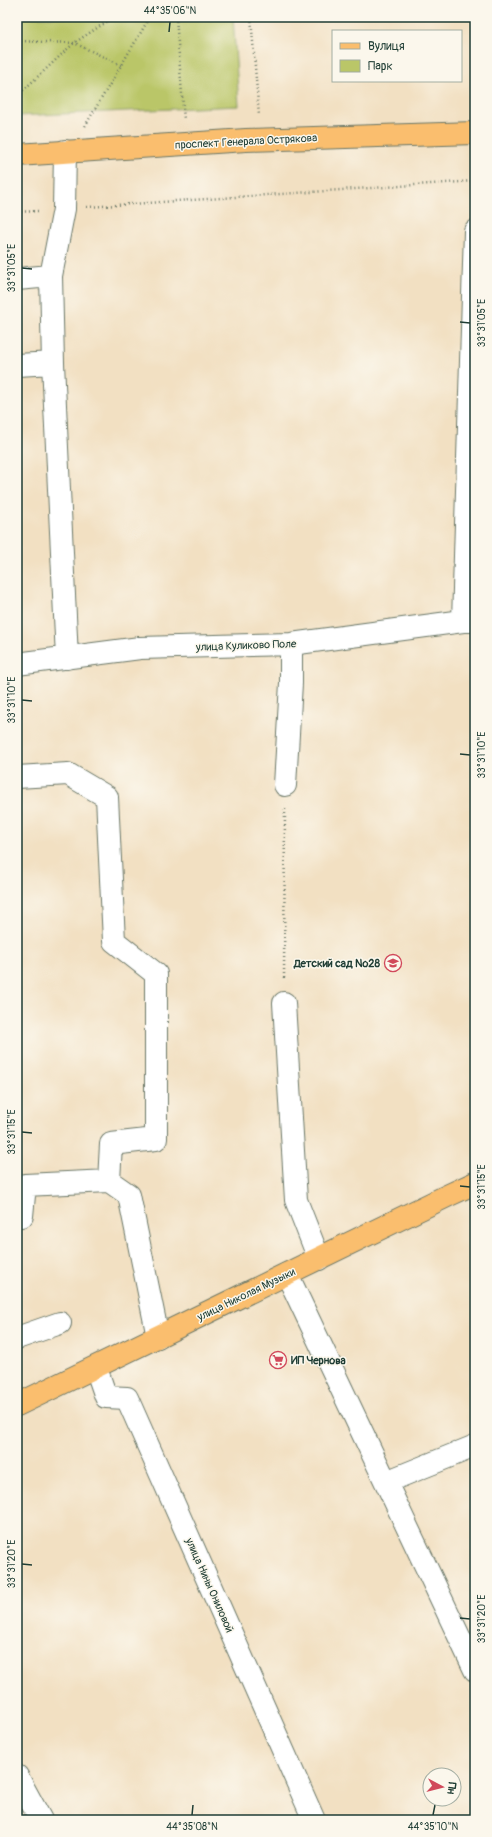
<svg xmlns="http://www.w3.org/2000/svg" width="492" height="1837" font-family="Pangolin,sans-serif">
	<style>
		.green { fill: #bac668; stroke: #6c824e }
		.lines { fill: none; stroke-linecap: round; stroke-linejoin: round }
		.minor-casing { stroke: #697666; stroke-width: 24 }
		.major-casing { stroke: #697666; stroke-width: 24 }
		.path { stroke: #697666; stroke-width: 2.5; stroke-dasharray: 1 3; stroke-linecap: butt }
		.minor { stroke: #fff; stroke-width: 22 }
		.major { stroke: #fabe6e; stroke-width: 22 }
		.ticks { fill: none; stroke: #1f3d34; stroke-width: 1.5 }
		.labels { text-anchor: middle; stroke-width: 3; stroke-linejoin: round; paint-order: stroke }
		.street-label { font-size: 11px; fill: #1f3d34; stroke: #fbf7ec }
		.poi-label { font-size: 11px; font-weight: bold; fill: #1f3d34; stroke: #fbf7ec; text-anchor: end }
		.neatline { fill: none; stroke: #1f3d34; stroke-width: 1.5 }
		.ticks-label { font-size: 10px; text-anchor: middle; fill: #1f3d34 }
	</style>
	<rect width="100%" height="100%" fill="#fbf7ec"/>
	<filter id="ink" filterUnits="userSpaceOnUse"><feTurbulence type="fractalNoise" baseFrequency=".025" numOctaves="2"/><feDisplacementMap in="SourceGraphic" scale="8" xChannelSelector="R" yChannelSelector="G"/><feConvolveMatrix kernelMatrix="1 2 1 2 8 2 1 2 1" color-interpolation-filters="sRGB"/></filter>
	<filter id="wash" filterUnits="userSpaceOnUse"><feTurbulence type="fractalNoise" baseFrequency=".012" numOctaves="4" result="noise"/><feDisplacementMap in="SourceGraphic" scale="16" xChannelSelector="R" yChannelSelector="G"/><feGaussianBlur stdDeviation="0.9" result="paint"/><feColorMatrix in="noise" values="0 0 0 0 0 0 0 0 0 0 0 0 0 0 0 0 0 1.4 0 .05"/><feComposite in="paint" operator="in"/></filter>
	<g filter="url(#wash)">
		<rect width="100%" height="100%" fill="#f2e0c2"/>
		<path class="green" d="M17,17H233L239,106L17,116Z"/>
	</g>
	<g filter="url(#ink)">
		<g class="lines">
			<g class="minor-casing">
				<path id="minor" d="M17,279L51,276
					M53,363L67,658
					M17,365L53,363L51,276L64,209L65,151
					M463,621L475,231
					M17,664L140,648L291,644L463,621H475
					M17,777L68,774L107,797L114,941L156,974V1139L111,1144L109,1181L25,1185L22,1216H17
					M285,785L291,683V644
					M284,1003L296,1200L319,1259
					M109,1181L129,1195L158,1337
					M287,1274L475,1670
					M17,1338L60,1323
					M96,1368L106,1397L127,1398L314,1820
					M386,1482L475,1446
					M17,1776L41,1820"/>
			</g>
			<g class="major-casing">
				<path id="major" d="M17,155L246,140L475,133
					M17,1405L449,1195L475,1183"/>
			</g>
			<path class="path" d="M176,17L184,120
				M251,17L259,116
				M17,41L74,43L121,65
				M17,96L74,43L114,17
				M85,126L150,17
				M87,207L475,181
				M17,212L38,211
				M284,978L285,809"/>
			<use href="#minor" class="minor"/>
			<use href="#major" class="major"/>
		</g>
	</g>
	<path class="ticks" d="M169,32L170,22M22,268L32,269M460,322L470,323M22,700L32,701M460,754L470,755M22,1132L32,1133M460,1186L470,1187M22,1564L32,1565M460,1618L470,1619M192,1815L193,1805M433,1815L435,1805"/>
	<defs>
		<g id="school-ring" transform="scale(0.9)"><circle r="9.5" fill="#fbf7ec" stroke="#d1495b" stroke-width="1.5"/><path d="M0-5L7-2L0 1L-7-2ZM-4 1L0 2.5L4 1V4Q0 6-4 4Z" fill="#d1495b"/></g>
		<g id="supermarket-ring" transform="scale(0.9)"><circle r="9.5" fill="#fbf7ec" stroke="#d1495b" stroke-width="1.5"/><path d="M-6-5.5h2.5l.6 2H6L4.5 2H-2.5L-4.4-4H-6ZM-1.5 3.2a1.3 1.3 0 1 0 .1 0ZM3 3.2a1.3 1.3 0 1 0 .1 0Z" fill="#d1495b"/></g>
	</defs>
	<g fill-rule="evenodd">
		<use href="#school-ring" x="393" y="963"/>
		<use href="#supermarket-ring" x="278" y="1360"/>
	</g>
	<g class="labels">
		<g class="street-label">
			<text transform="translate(246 141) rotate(-3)" y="4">проспект Генерала Острякова</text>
			<text transform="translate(246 645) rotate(-2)" y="4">улица Куликово Поле</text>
			<text transform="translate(246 1294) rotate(-26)" y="4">улица Николая Музыки</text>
			<text transform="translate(210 1585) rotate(66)" y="4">улица Нины Ониловой</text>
		</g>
		<g class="poi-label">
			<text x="380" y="967">Детский сад №28</text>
			<text x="291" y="1364" text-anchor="start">ИП Чернова</text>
		</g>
	</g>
	<rect width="492" height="1837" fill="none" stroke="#fbf7ec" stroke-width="44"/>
	<rect x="332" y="30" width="130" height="52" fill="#fbf7ec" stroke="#a3ada2"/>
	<rect x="340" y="43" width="20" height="6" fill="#fabe6e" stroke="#a3ada2"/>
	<text x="368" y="50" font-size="12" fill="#1f3d34">Вулиця</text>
	<rect x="340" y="60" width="20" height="12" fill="#bac668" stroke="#a3ada2"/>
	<text x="368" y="70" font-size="12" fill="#1f3d34">Парк</text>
	<g transform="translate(442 1787) rotate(97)"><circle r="19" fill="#fbf7ec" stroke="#a3ada2"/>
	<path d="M0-3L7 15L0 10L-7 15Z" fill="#d1495b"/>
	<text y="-6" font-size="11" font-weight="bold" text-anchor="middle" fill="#1f3d34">Пн</text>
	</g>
	<rect x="22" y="22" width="448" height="1793" class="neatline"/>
	<g class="ticks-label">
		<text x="170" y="14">44°35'06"N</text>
		<text transform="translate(11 268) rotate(-90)" y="4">33°31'05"E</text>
		<text transform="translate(481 323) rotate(-90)" y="4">33°31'05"E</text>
		<text transform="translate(11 700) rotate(-90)" y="4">33°31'10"E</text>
		<text transform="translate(481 755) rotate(-90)" y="4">33°31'10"E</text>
		<text transform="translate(11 1132) rotate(-90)" y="4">33°31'15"E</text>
		<text transform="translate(481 1187) rotate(-90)" y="4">33°31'15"E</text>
		<text transform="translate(11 1564) rotate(-90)" y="4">33°31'20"E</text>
		<text transform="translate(481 1619) rotate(-90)" y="4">33°31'20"E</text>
		<text x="192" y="1830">44°35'08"N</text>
		<text x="433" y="1830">44°35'10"N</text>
	</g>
</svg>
